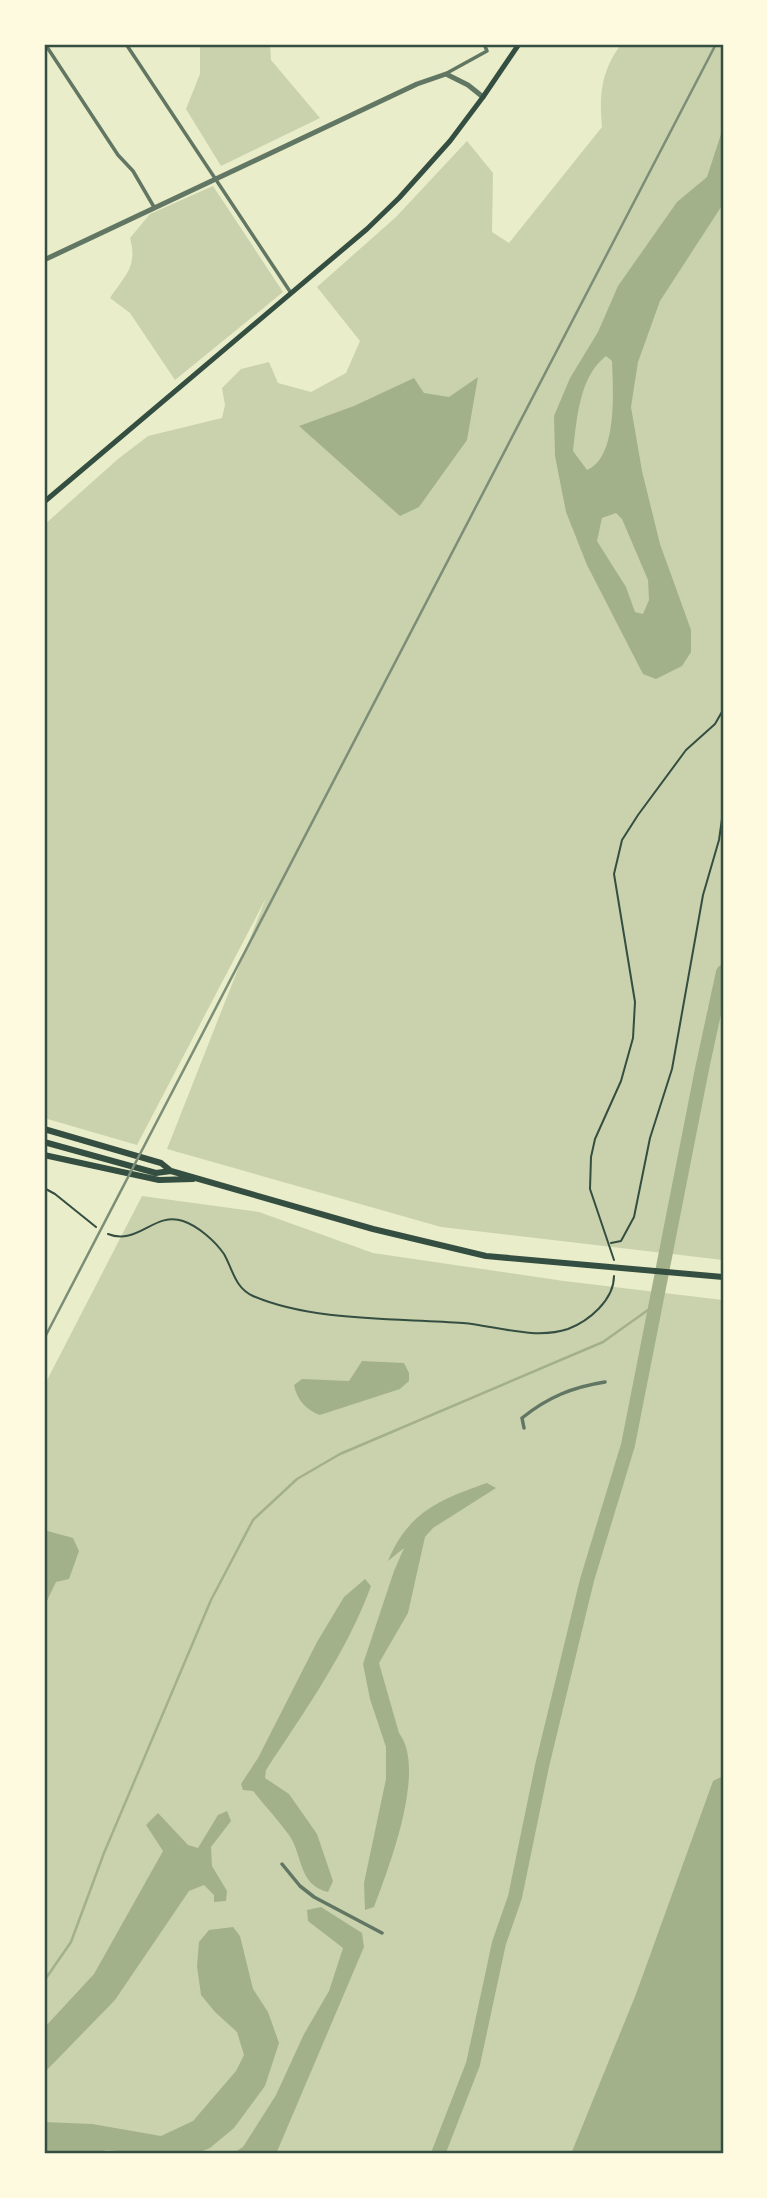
<svg xmlns="http://www.w3.org/2000/svg" width="767" height="2198" font-family="Georgia,serif">
	<style>
		.green { fill: #cad2ad }
		.water { fill: #a3b18a; fill-rule: evenodd }
		.lines { fill: none; stroke-linecap: round; stroke-linejoin: round }
		.stream { stroke: #a3b18a; stroke-width: 2.5 }
		.river { stroke: #a3b18a; stroke-width: 14 }
		.path { stroke: #344e41; stroke-width: 2 }
		.minor { stroke: #617663; stroke-width: 3.5 }
		.tertiary { stroke: #617663; stroke-width: 5 }
		.secondary { stroke: #344e41; stroke-width: 5 }
		.primary { stroke: #344e41; stroke-width: 6 }
		.rail { stroke: #7c8e77; stroke-width: 2.5 }
		.neatline { fill: none; stroke: #344e41; stroke-width: 2.5 }
	</style>
	<rect width="100%" height="100%" fill="#e9edc9"/>
	<path class="green" d="M200,44H270L271,60L320,118L221,166L186,109L200,74Z
		M621,44H723V1260L441,1227L167,1149L266,898L137,1145L44,1118V525L118,459L148,436L222,418L225,405L222,388L241,369L269,362L278,383L311,392L346,373L360,341L317,287L396,217L467,141L493,173L492,232L509,243L602,127C599,94 601,72 621,44Z
		M213,186L283,292L175,380L130,313L110,298C125,275 138,267 130,238L150,214Z
		M142,1196L259,1212L373,1253L564,1281L723,1300V2154H44V1386Z"/>
	<path class="water" d="M723,128V204L660,301L638,362L631,407L642,471L660,544L691,630V652L682,666L656,679L643,674L587,565L566,512L555,456L554,416L570,378L598,332L618,286L677,202L707,177ZM606,356L612,361C613,390 618,457 587,470L573,451C577,419 579,377 606,356ZM616,513L622,519L648,580L649,600L643,614L635,612L626,587L597,541L602,518Z
		M478,377L467,440L419,507L400,516L299,426L354,406L414,378L424,393L449,397Z
		M362,1361L404,1363L409,1373V1381L400,1389L320,1415C306,1410 297,1400 294,1385L302,1379L349,1381Z
		M487,1483L496,1488L433,1528L425,1537L408,1613L379,1663L399,1733C427,1769 389,1867 374,1907L365,1910L364,1883L386,1779V1747L370,1699L363,1664L394,1571L404,1548L388,1561C408,1512 441,1499 487,1483Z
		M44,1530L73,1538L79,1551L69,1579L56,1582L44,1607Z
		M365,1579L371,1586C347,1652 304,1712 266,1770L265,1778L289,1794L317,1834L333,1881L328,1892C298,1885 303,1855 289,1835C278,1820 265,1806 253,1791L243,1790L241,1784L258,1758L317,1642L344,1597Z
		M723,1776V2154H571L636,1994L713,1781Z
		M227,1811L231,1821L211,1847L212,1866L227,1891L226,1901L214,1902V1895L204,1885L189,1891L115,2000L44,2073V2028L94,1974L163,1851L146,1825L158,1813L188,1845L198,1848L218,1815Z
		M321,1907L362,1933L364,1947L276,2154H232L243,2147L276,2095L304,2034L329,1991L343,1948L308,1921L307,1910Z
		M233,1927L240,1936L253,1989L268,2012L279,2043L265,2086L234,2128L210,2148L195,2154H151L107,2150L94,2154H44V2122L92,2124L161,2136L193,2121L236,2071L244,2055L237,2032L215,2012L201,1995L197,1966L199,1942L209,1930Z"/>
	<g class="lines">
		<path class="stream" d="M44,1981L71,1942L104,1853L211,1600L253,1520L297,1479L340,1454L603,1342L655,1305"/>
		<path class="river" d="M438,2154L473,2064L499,1943L515,1897L542,1766L587,1580L628,1445L702,1069L723,972"/>
		<path class="path" d="M44,1188L55,1194L96,1227
			M108,1234C137,1246 155,1211 183,1221C198,1226 215,1241 224,1254C233,1270 235,1288 253,1296C313,1322 398,1318 463,1323C496,1326 535,1340 568,1329C589,1321 614,1300 614,1276
			M611,1243L621,1241L634,1217L650,1138L672,1069L703,895L719,840L723,812
			M614,1260L590,1189L591,1157L595,1139L621,1081L633,1038L635,1002L614,874L622,840L638,815L686,750L715,724L723,710"/>
		<path class="minor" d="M45,44L118,155L133,171L154,207
			M126,44L291,293
			M447,73L487,51L484,44
			M44,204L45,203
			M524,1428L522,1418C548,1397 573,1387 605,1382
			M282,1864L300,1886L314,1897L382,1933"/>
		<path class="tertiary" d="M44,260L417,84L446,74L468,85L483,97"/>
		<path class="secondary" d="M44,502L367,229L399,198L450,141L483,97L519,44"/>
		<path class="primary" d="M44,1129L161,1163L171,1171L373,1229L486,1256L723,1277
			M44,1142L156,1173L171,1171
			M44,1155L159,1180L193,1179"/>
		<path class="rail" d="M44,1339L716,44"/>
	</g>
	<rect width="767" height="2198" fill="none" stroke="#fefae0" stroke-width="91"/>
	<rect x="46" y="46" width="676" height="2106" class="neatline"/>
</svg>
